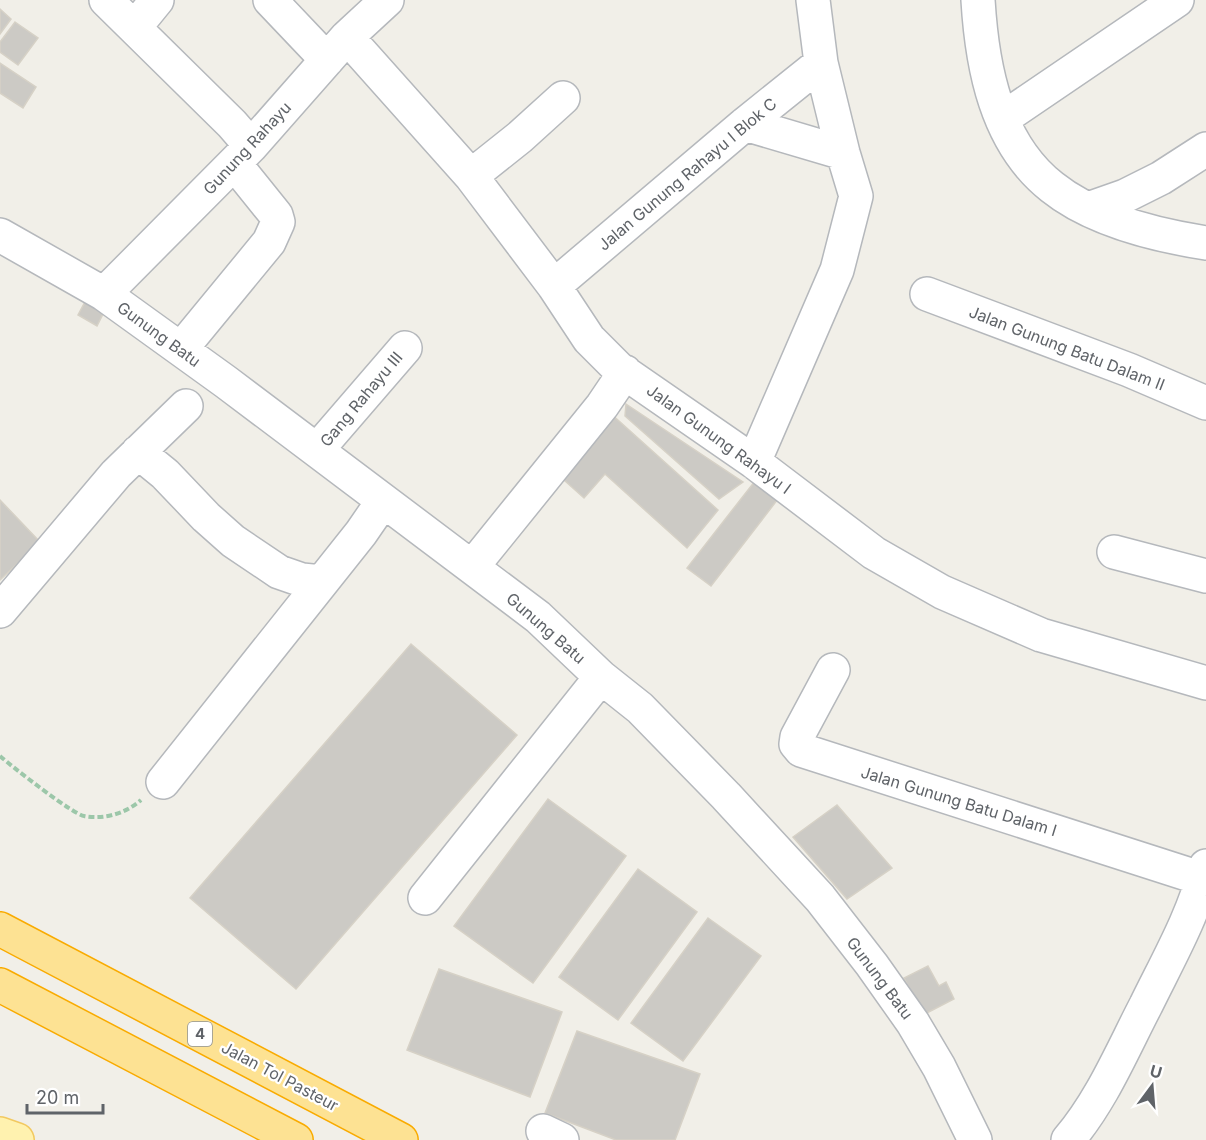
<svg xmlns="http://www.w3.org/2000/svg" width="1206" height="1140" font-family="Inter,sans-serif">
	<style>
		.building { fill: #cccac5; stroke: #d6d1c6; stroke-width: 1.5 }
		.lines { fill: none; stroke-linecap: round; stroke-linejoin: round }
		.minor-casing { stroke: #b5b8bc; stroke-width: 36 }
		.major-casing { stroke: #f2c960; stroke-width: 36 }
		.highway-casing { stroke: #f9ab00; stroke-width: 36 }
		.path { stroke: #9cc7a9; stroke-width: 4; stroke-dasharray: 6 3; stroke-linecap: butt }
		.minor { stroke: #fff; stroke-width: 33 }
		.major { stroke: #fff2af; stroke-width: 33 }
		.highway { stroke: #fde293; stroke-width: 33 }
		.labels { text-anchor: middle; stroke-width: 4.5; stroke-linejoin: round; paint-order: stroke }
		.shield { fill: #fff; stroke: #8f9295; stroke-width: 1.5 }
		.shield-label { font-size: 15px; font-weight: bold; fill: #5f6368 }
		.street-label { font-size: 16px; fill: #5f6368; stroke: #fff }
	</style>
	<rect width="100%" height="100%" fill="#f1efe8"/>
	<path class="building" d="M0,9L11,19L0,34Z
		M15,22L38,38L18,65L0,52V42Z
		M0,63L36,87L23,108L0,93Z
		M86,300L105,310L97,326L78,315Z
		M626,404L743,482L719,499L625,416Z
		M609,412L718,510L687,548L605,474L584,498L555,472Z
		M755,481L778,499L711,586L687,568Z
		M0,500L40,542L0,580Z
		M411,644L517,735L296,989L190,898Z
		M548,799L626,856L533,983L454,926Z
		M837,805L892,868L847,899L793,837Z
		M638,869L697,912L618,1020L559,977Z
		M708,918L761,956L683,1061L631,1023Z
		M928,966L939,986L946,982L954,999L923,1015L904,978Z
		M439,969L562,1012L530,1097L407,1050Z
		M577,1031L700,1074L675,1140H616L545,1113Z"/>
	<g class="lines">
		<g class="minor-casing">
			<path id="minor" d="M106,0L232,124L251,146
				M270,0L327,60
				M978,0C982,67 996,143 1052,187C1093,220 1155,235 1206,243
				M135,27L157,0
				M347,37L471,176L554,286L589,339L618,368L754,462L874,553L942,592L1041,635L1206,683
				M1002,119L1177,0
				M745,124L843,153
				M471,176L520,137L563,98
				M1088,209L1125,196L1161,178L1206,149
				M0,235L104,294L226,382L538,617L601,677L640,708L726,796L820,898L872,965L913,1023L939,1067L975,1140
				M554,286L745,124L821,63
				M104,294L251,146L347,37L387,0
				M927,294L1129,370L1206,403
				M181,349L269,242L278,222L276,215L234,163
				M317,450L405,348
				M138,452L165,474L206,517L233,541L279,572L302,580L322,582
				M754,462L837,270L856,196L843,153L821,63L813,0
				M1114,552L1206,576
				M472,567L602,406L625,372
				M0,611L116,474L186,406
				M833,670L797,737L796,744L801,750L1203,879
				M163,782L361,533L383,501
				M425,898L601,677
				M543,1131L562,1140
				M1068,1140C1102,1100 1122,1051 1146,1005C1168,960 1194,915 1206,866"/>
		</g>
		<g class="major-casing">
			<path id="major" d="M0,1134L17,1140"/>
		</g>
		<g class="highway-casing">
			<path id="highway" d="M0,929L401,1140
				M0,985L296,1140"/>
		</g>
		<path class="path" d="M0,756C11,766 74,815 84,816C105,820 126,813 141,800"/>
		<use href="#minor" class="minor"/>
		<use href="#major" class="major"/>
		<use href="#highway" class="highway"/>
	</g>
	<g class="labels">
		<rect class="shield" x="188" y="1022" width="24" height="24" rx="4.5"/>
		<g class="shield-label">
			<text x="200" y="1039">4</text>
		</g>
		<g class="street-label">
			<text transform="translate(247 148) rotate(-47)" y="6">Gunung Rahayu</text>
			<text transform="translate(687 174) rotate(-40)" y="6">Jalan Gunung Rahayu I Blok C</text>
			<text transform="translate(159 334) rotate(36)" y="6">Gunung Batu</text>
			<text transform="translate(1067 348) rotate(21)" y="6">Jalan Gunung Batu Dalam II</text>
			<text transform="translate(361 399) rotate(-50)" y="6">Gang Rahayu III</text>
			<text transform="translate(719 439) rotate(36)" y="6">Jalan Gunung Rahayu I</text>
			<text transform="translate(546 628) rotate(41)" y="6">Gunung Batu</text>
			<text transform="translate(959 801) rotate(17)" y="6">Jalan Gunung Batu Dalam I</text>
			<text transform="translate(880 978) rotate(53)" y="6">Gunung Batu</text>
			<text transform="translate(280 1076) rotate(28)" y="6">Jalan Tol Pasteur</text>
		</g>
	</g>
	<g transform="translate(1152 1086) rotate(16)" stroke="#ffffff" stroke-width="4.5" paint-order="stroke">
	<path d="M0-4.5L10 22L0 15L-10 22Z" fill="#5f6368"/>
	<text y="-9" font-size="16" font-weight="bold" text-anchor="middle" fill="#5f6368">U</text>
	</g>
	<path d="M27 1104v9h76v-9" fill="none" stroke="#5f6368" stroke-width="3"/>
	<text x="36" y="1104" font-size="18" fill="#5f6368" stroke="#ffffff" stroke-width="4.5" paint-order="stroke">20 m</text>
</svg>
